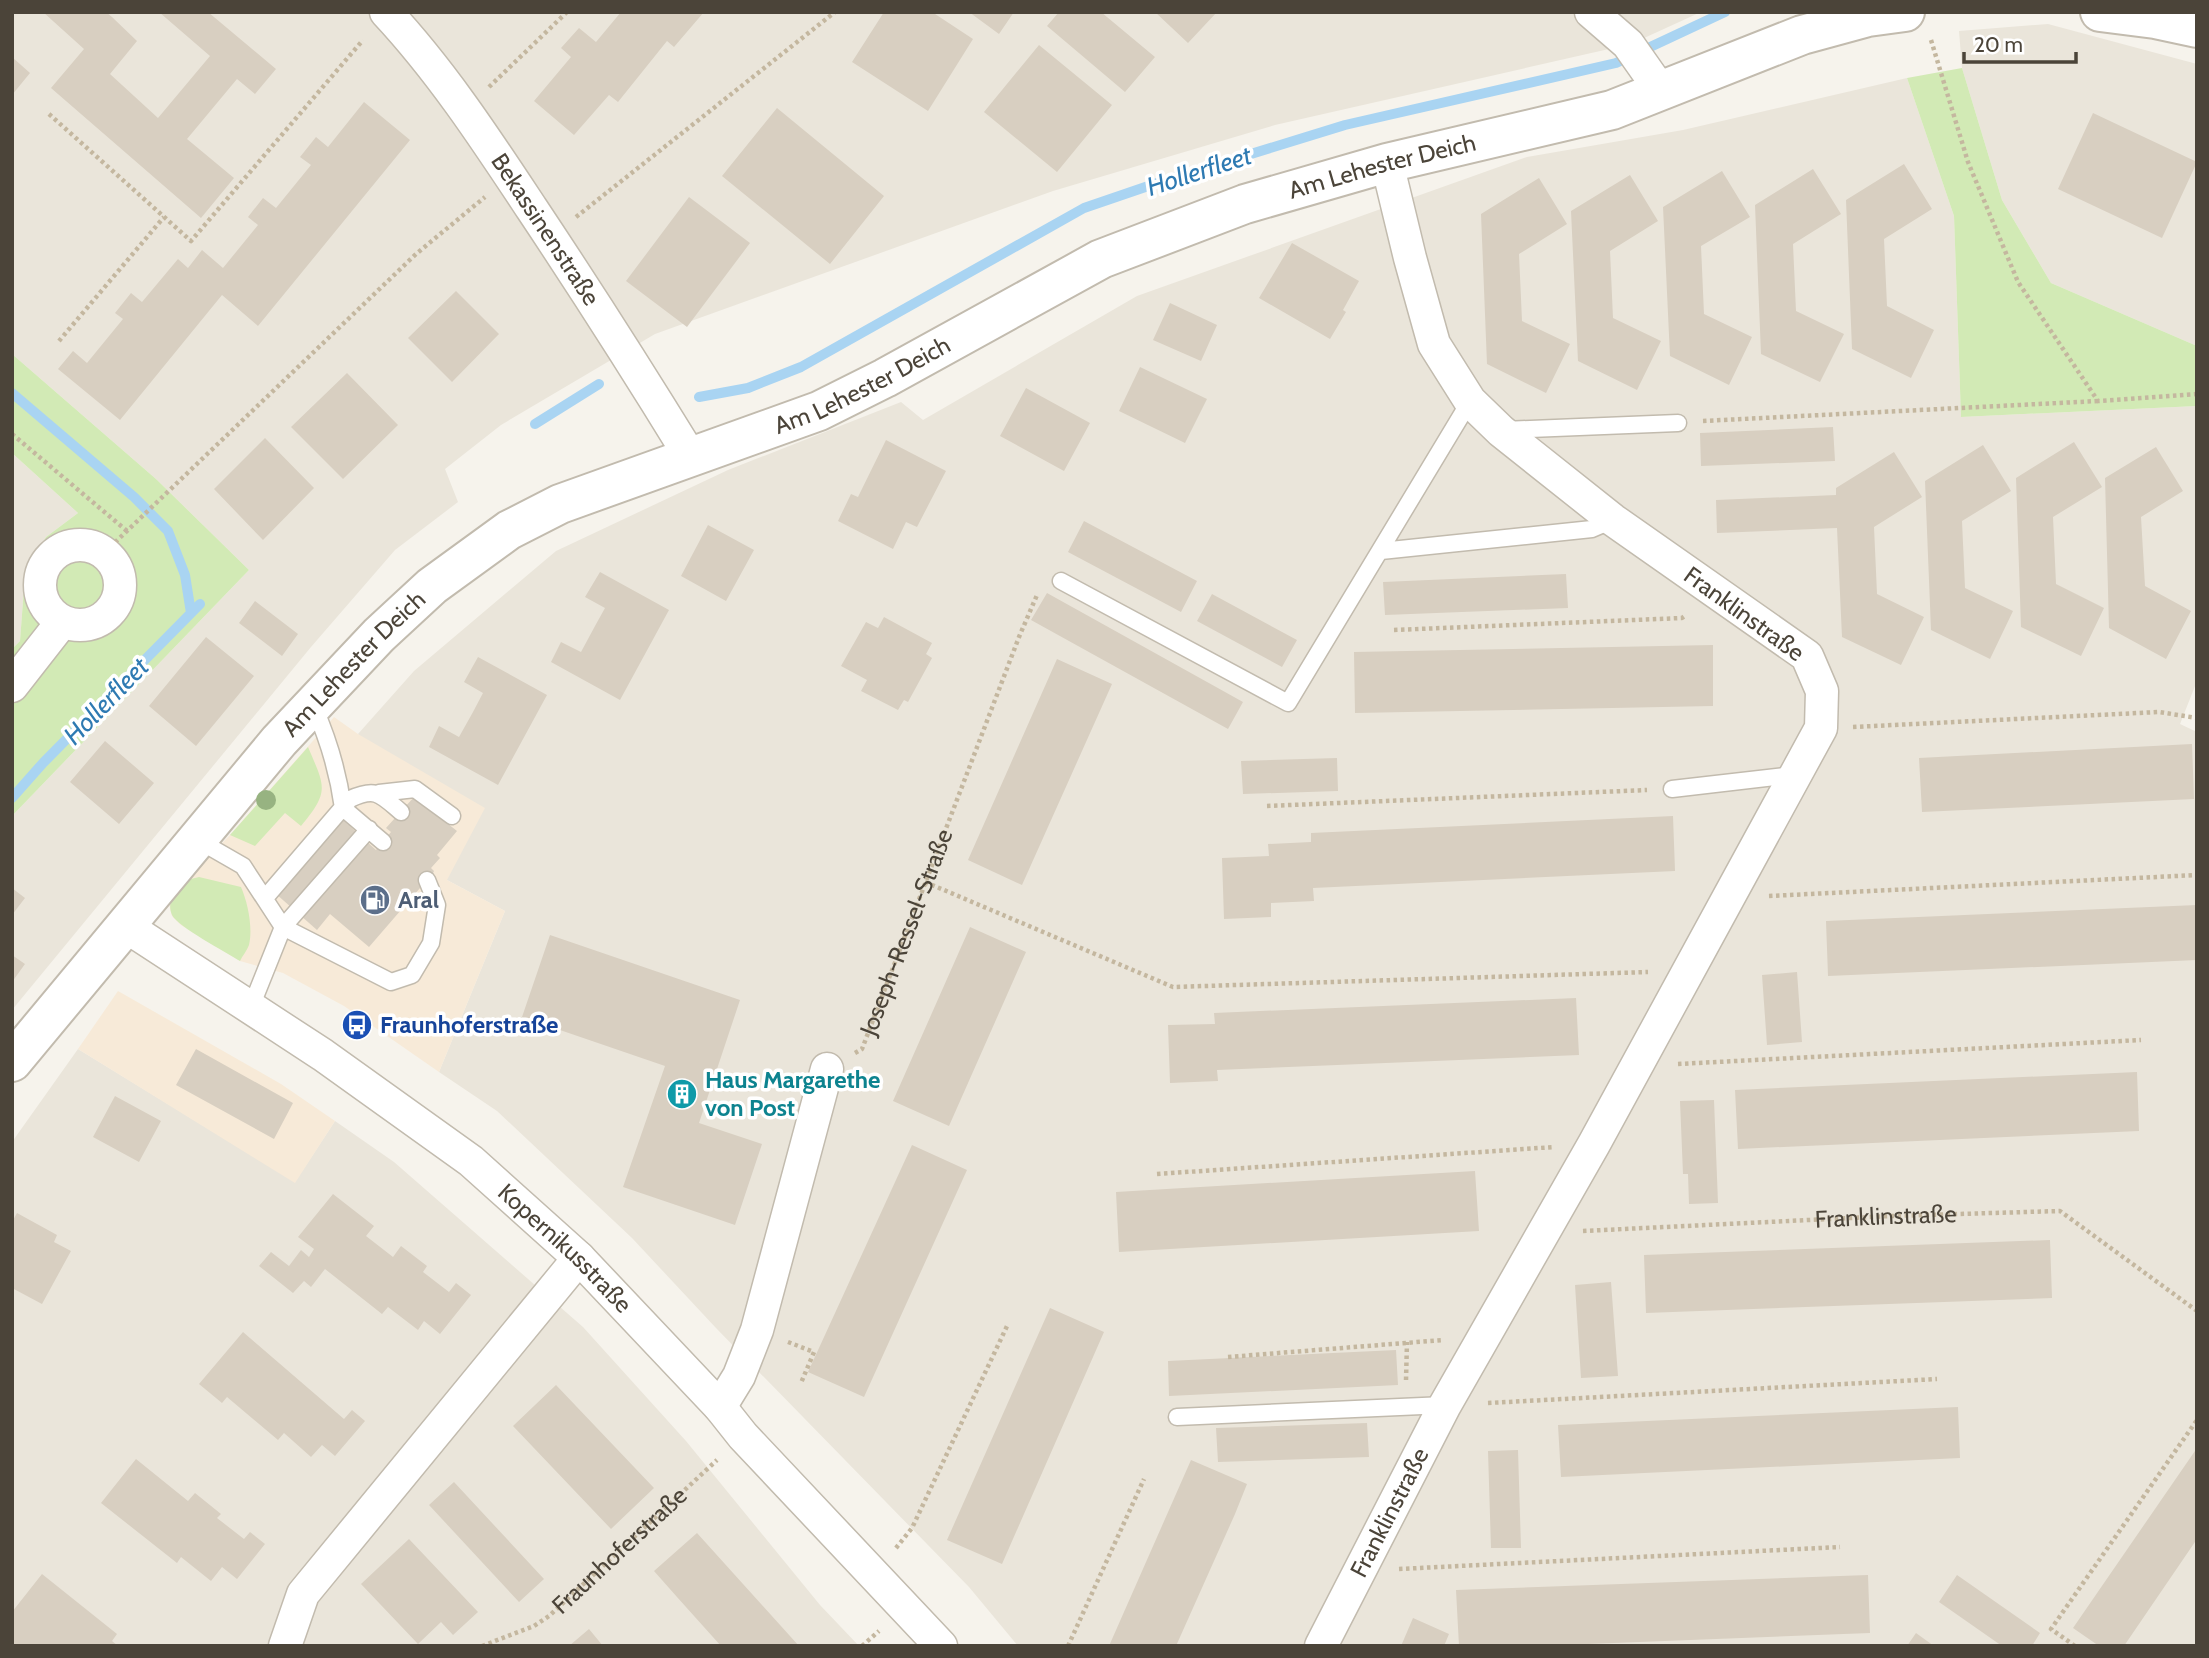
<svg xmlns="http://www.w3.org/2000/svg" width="2209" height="1658" font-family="Cabin,sans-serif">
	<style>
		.residential { fill: #eae5da }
		.commercial { fill: #f7ead8 }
		.green { fill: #d2eab5 }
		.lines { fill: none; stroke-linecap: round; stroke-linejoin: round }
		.stream { stroke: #a9d4f2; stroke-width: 10 }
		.building { fill: #d8cfc1 }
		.service-casing { stroke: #c2bbae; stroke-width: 19 }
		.minor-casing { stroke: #c2bbae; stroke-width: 35 }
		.tertiary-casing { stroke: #c2bbae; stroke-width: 42 }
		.path { stroke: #c4b79f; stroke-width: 4.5; stroke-dasharray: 3.5 3.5; stroke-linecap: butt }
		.service { stroke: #fff; stroke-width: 16 }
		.minor { stroke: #fff; stroke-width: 32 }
		.tertiary { stroke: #fff; stroke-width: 38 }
		.tree { fill: #97b381 }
		.labels { text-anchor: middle; stroke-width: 7; stroke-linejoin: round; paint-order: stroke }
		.street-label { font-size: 24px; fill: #4b4439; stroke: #fff }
		.service-label { font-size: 24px; font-weight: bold; fill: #4e5e75; stroke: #fff; text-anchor: start }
		.transit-label { font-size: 24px; font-weight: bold; fill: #164399; stroke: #fff; text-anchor: start }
		.culture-label { font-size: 24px; font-weight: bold; fill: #0d838f; stroke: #fff; text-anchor: start }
		.water-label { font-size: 26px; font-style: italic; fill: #2e7ab2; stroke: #fff }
	</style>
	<rect width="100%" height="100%" fill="#f6f3ec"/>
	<path class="residential" d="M12,12H1701L1631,44L1275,125L1053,191L655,334L501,425L445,469L458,502L395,550L311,647L12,1010V816L249,570L156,479L12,354Z
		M2048,24L2197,64V346L2051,283L2002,200L1962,68L1959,31Z
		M1907,78L1954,216L1961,417L2197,406V681L2180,724L2197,732V1646H1018L969,1587L716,1328L632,1238L497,1111L439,1072L505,911L447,880L358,734L414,671L556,551L728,470L901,402L923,420L1137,296L1527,157L1683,130Z
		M12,453L78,513L46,537L25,574L20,641L12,649Z
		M78,1049L295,1182L335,1121L394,1162L583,1327L686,1441L820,1605L859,1646H12V1142Z"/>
	<path class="commercial" d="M334,717L358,734L485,808L447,880L505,911L439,1072L344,1006L283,973L240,961L181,925L172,916L169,904L174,892L230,835Z
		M118,991L281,1084L335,1121L295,1183L78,1049Z"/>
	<path class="green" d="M1962,68L2002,200L2051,283L2197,346V406L1961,417L1954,216L1907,78Z
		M12,354L156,479L249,570L12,816V649L20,641L25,574L46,537L78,513L12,453Z
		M308,747C325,787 330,791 301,826L285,813L255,846L230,835Z
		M199,877L241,887C248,903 253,928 249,945C247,951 242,956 240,961C226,952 178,927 172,915C169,908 170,901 173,894C179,884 188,879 199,877Z"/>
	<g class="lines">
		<path class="stream" d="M12,393L134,497L168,531L185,575L191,613
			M699,397L748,388L801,367L1084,208L1160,182L1345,125L1616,63L1725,12
			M535,424L599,384
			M12,798L43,763L200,604"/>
	</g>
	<path class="building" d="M43,12H106L112,17L137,41L110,74L158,118L210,56L159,12H208L276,69L255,94L237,79L187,139L234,178L201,218L51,88L84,49Z
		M621,12H704L674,47L667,41L618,102L609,95L574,135L534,101L571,57L561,48L579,28L596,42Z
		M884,12H932L973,39L928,111L852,62Z
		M969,12H1014L999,34Z
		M1059,12H1101L1155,57L1125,92L1047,26Z
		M1155,12H1217L1188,43Z
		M1039,45L1112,105L1057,172L984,112Z
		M12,57L30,73L12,95Z
		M364,102L410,140L258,326L222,295L120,420L58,369L73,351L87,363L123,319L115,313L131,293L142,302L178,259L188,268L202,250L223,268L258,225L248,217L263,198L276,208L311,165L300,157L316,137L328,147Z
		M777,108L884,196L830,264L722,176Z
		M2093,113L2197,162L2162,238L2058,189Z
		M1904,164L1932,209L1884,239L1887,306L1934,330L1911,378L1852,349L1846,200Z
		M1813,169L1841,214L1793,244L1796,311L1844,334L1820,382L1761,354L1755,205Z
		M1722,171L1750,217L1701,246L1704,314L1752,337L1729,385L1670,356L1663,207Z
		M1630,175L1658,221L1610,251L1613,318L1661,341L1637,390L1578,361L1571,211Z
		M1539,178L1567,224L1519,254L1522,321L1570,344L1546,393L1487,364L1481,214Z
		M689,197L750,243L687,327L626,281Z
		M1292,243L1359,281L1343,310L1346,312L1330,339L1259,298Z
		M456,291L499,334L452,382L408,338Z
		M1170,303L1217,325L1201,361L1153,340Z
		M1140,367L1207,399L1185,443L1119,411Z
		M347,373L398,425L343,479L291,427Z
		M1026,388L1090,423L1064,471L1000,436Z
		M1833,427L1835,461L1701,466L1700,433Z
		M265,438L314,488L263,540L214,489Z
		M886,440L946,471L917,527L906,522L893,549L838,521L851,494L858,497Z
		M2074,442L2102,487L2053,517L2056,584L2104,608L2081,656L2021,627L2016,478Z
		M1983,445L2011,491L1962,521L1965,588L2013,611L1990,659L1931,630L1925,481Z
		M2156,447L2183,491L2141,517L2145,586L2191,611L2166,659L2109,628L2105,478Z
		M1894,452L1922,497L1874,527L1877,594L1924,617L1901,665L1842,637L1837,528L1717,533L1716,500L1836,495V488Z
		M1084,521L1197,581L1181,612L1068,552Z
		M708,525L754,550L726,601L681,576Z
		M600,572L669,610L620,700L551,662L561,642L581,652L595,626L605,608L585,597Z
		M1566,574L1568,608L1385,615L1383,582Z
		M1047,593L1243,702L1228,729L1031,620Z
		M1212,594L1297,640L1282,667L1197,621Z
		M255,601L298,634L282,656L239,623Z
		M884,617L932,643L926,654L932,658L908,702L904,700L898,710L861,691L867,680L841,666L866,622L878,628Z
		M206,637L254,676L196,746L149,706Z
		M1713,645V706L1355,713L1354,652Z
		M478,657L547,695L498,785L429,747L439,726L459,737L473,712L483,693L464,682Z
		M1057,659L1112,684L1022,885L968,860Z
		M105,741L154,783L119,824L70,782Z
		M2192,744L2194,799L1922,812L1919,758Z
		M1337,758L1338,791L1243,794L1241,761Z
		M414,797L457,831L437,855L440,858L431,868L434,871L433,873L369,947L330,914L317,930L267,886L333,811L376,850L391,832L386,828Z
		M1673,816L1675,871L1313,888L1314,901L1271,903V917L1224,919L1222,858L1269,856L1268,844L1311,842V833Z
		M12,888L25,898L12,915Z
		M2197,905V960L1828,976L1826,921Z
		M970,927L1026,952L949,1126L893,1101Z
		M550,935L740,1000L699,1123L762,1144L735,1225L623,1187L665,1066L522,1017Z
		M12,955L25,964L12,982Z
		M1797,972L1802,1042L1767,1045L1762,975Z
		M1576,998L1579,1055L1217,1070L1218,1081L1170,1083L1168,1025L1215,1024L1214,1013Z
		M196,1049L293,1103L274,1139L176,1085Z
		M2137,1072L2139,1131L1738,1149L1735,1090Z
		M115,1096L161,1121L139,1162L93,1137Z
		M1714,1100L1718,1203L1689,1204L1688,1174H1683L1680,1101Z
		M912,1145L967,1170L864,1397L808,1372Z
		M1475,1171L1479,1231L1119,1252L1116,1192Z
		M333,1194L374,1226L366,1236L393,1257L401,1246L427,1266L423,1272L449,1292L456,1283L471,1295L440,1334L424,1321L418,1330L388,1307L382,1314L325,1269L311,1287L304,1281L293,1293L259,1266L271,1252L289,1266L301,1250L309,1257L314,1249L298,1237Z
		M17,1213L57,1235L54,1242L71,1251L42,1304L12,1288V1222Z
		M2050,1240L2052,1298L1646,1313L1644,1255Z
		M1611,1282L1618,1376L1581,1378L1575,1285Z
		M1050,1308L1104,1332L1002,1564L947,1540Z
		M243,1332L344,1419L352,1410L365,1421L335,1456L322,1445L311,1457L284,1433L278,1440L227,1397L222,1403L199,1384Z
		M1396,1350L1398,1385L1169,1396L1168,1361Z
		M556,1385L654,1488L611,1529L513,1426Z
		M1958,1407L1960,1458L1561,1477L1558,1425Z
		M1367,1423L1369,1457L1218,1462L1216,1428Z
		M2197,1448V1539L2124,1646H2099L2073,1628Z
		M1518,1450L1521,1548H1491L1488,1451Z
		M136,1459L188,1501L195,1493L221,1514L217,1518L244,1539L250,1532L265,1544L237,1579L222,1567L211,1581L181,1557L177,1563L101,1503Z
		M1191,1460L1247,1484L1235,1514L1176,1646H1109Z
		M454,1482L544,1579L519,1602L429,1505Z
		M697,1533L743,1584L799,1646H721L677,1597L654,1571Z
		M409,1539L478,1612L453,1635L441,1622L418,1644L361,1584Z
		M42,1574L117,1634L112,1641L118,1646H12V1612Z
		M1868,1575L1870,1633L1537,1646H1459L1456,1590Z
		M1957,1575L2040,1633L2032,1646H2002L1939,1602Z
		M1413,1618L1449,1634L1444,1646H1401Z
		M589,1629L603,1646H569Z
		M1916,1633L1934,1646H1907Z"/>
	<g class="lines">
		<g class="service-casing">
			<path id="service" d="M1504,430L1678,423
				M1381,551L1592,529L1613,520
				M1061,581L1288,703L1470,401
				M314,707C329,741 338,771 343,808L383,842
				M1672,789L1793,775
				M379,793L415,789L452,816
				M369,829L283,927L391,982L412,975L431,943L437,905L427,880
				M196,839L243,866L283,927L251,1007
				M265,898L350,799C376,787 380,794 401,812
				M1177,1417L1445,1405"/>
		</g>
		<g class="minor-casing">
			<g id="minor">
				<path id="s4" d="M386,12C442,72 487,141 532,209C586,290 639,373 690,456"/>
				<path d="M1591,12L1628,44L1661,91"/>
				<circle cx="80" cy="585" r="40"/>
				<path d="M12,686L62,622"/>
				<path id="s5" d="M124,925L323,1055L471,1161L579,1258L720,1407L743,1436L941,1646"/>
				<path d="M720,1407L739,1376L757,1330L827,1069"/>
				<path d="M285,1646L303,1594L579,1258"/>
				<path id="s6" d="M1321,1646L1445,1405L1594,1144L1821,728L1822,691L1807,656L1613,520L1501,431L1470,401L1434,344L1410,258L1387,163"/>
			</g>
		</g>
		<g class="tertiary-casing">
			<g id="tertiary">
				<path d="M2100,12L2155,19L2197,28"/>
				<path id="s7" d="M12,1062L279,741L379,635L432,586L509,530L560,504L819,411L885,378L1101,259L1245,204L1387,163L1612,110L1802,35L1868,17L1905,12"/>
			</g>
		</g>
		<g class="path">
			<path d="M1931,40L1968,162L2018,282L2098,401L2197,394"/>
			<path d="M489,87L567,12"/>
			<path d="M49,114L191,241L363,40"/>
			<path d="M576,217L835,12"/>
			<path d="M59,341L164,217"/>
			<path d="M1703,421L2098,401"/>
			<path d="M12,434L127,531"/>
			<path d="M105,552L416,254L485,197"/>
			<path d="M1394,630L1682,618L1686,615"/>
			<path d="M1853,727L2159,712L2197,718"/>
			<path d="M1267,806L1647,790"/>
			<path d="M925,882L1173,987L1648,972"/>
			<path d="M1769,896L2197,875"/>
			<path id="s1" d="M855,1053L862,1049L1019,637L1037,595"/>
			<path d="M1678,1064L2141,1040"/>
			<path d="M1157,1174L1554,1147"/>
			<path id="s2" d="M1583,1231L1891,1216L2060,1211L2197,1311"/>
			<path d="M788,1342L814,1352L801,1383"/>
			<path d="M1228,1357L1443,1340"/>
			<path d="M1406,1380L1407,1342"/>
			<path d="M1488,1403L1937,1379"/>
			<path d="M896,1548L912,1528L1008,1324"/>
			<path d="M1399,1569L1840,1547"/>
			<path id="s3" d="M482,1646L534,1626L549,1616L717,1460"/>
			<path d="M862,1646L879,1631"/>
			<path d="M1068,1646L1144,1479"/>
			<path d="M2075,1646L2051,1629L2197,1420"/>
		</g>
		<use href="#service" class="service"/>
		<use href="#minor" class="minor"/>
		<use href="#tertiary" class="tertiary"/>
	</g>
	<circle class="tree" cx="266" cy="800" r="10"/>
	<defs>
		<g id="fuel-disc" transform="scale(1.575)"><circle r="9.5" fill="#5c6f8a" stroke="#fff"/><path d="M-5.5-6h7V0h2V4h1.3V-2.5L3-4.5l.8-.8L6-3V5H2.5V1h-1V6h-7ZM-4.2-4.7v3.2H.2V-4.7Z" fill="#fff"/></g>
		<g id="bus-disc" transform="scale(1.575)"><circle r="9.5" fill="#1a4fb4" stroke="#fff"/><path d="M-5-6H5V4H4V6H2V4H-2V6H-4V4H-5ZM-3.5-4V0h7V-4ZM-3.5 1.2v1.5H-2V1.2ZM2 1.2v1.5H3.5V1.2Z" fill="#fff"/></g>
		<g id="building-disc" transform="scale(1.575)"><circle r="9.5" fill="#0f9aa8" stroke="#fff"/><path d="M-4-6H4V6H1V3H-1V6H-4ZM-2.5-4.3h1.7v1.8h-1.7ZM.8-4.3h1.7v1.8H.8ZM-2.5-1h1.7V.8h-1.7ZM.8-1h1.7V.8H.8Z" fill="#fff"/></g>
	</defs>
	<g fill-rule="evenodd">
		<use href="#fuel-disc" x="375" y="900"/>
		<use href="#bus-disc" x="357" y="1025"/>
		<use href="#building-disc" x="682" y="1094"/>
	</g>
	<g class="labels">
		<g class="street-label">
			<text dy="8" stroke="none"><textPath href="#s7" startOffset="1680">Am Lehester Deich</textPath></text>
			<text dy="8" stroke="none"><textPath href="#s4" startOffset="270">Bekassinenstraße</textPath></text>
			<text dy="8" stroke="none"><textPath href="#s7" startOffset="1113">Am Lehester Deich</textPath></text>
			<text transform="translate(1744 614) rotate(36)" y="8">Franklinstraße</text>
			<text dy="8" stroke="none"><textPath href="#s7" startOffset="525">Am Lehester Deich</textPath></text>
			<text dy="8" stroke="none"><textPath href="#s1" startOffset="133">Joseph-Ressel-Straße</textPath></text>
			<text dy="8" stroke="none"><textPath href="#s2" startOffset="303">Franklinstraße</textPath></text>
			<text dy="8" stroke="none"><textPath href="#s5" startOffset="548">Kopernikusstraße</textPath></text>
			<text dy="8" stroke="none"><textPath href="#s6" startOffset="150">Franklinstraße</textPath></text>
			<text dy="8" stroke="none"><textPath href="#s3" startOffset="170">Fraunhoferstraße</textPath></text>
		</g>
		<g class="service-label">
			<text x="398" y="908">Aral</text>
		</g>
		<g class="transit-label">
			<text x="380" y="1033">Fraunhoferstraße</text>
		</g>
		<g class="culture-label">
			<text x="705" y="1088">Haus Margarethe<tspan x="705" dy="28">von Post</tspan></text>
		</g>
		<g class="water-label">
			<text transform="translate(1199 171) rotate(-18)" y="9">Hollerfleet</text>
			<text transform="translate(106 701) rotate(-46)" y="9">Hollerfleet</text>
		</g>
	</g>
	<rect width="2209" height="1658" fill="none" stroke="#4b4439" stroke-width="28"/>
	<path d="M1964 52v10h112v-10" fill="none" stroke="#4b4439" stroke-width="3.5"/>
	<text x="1974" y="52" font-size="21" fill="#4b4439" stroke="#ffffff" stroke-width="5" paint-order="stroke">20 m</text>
</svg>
